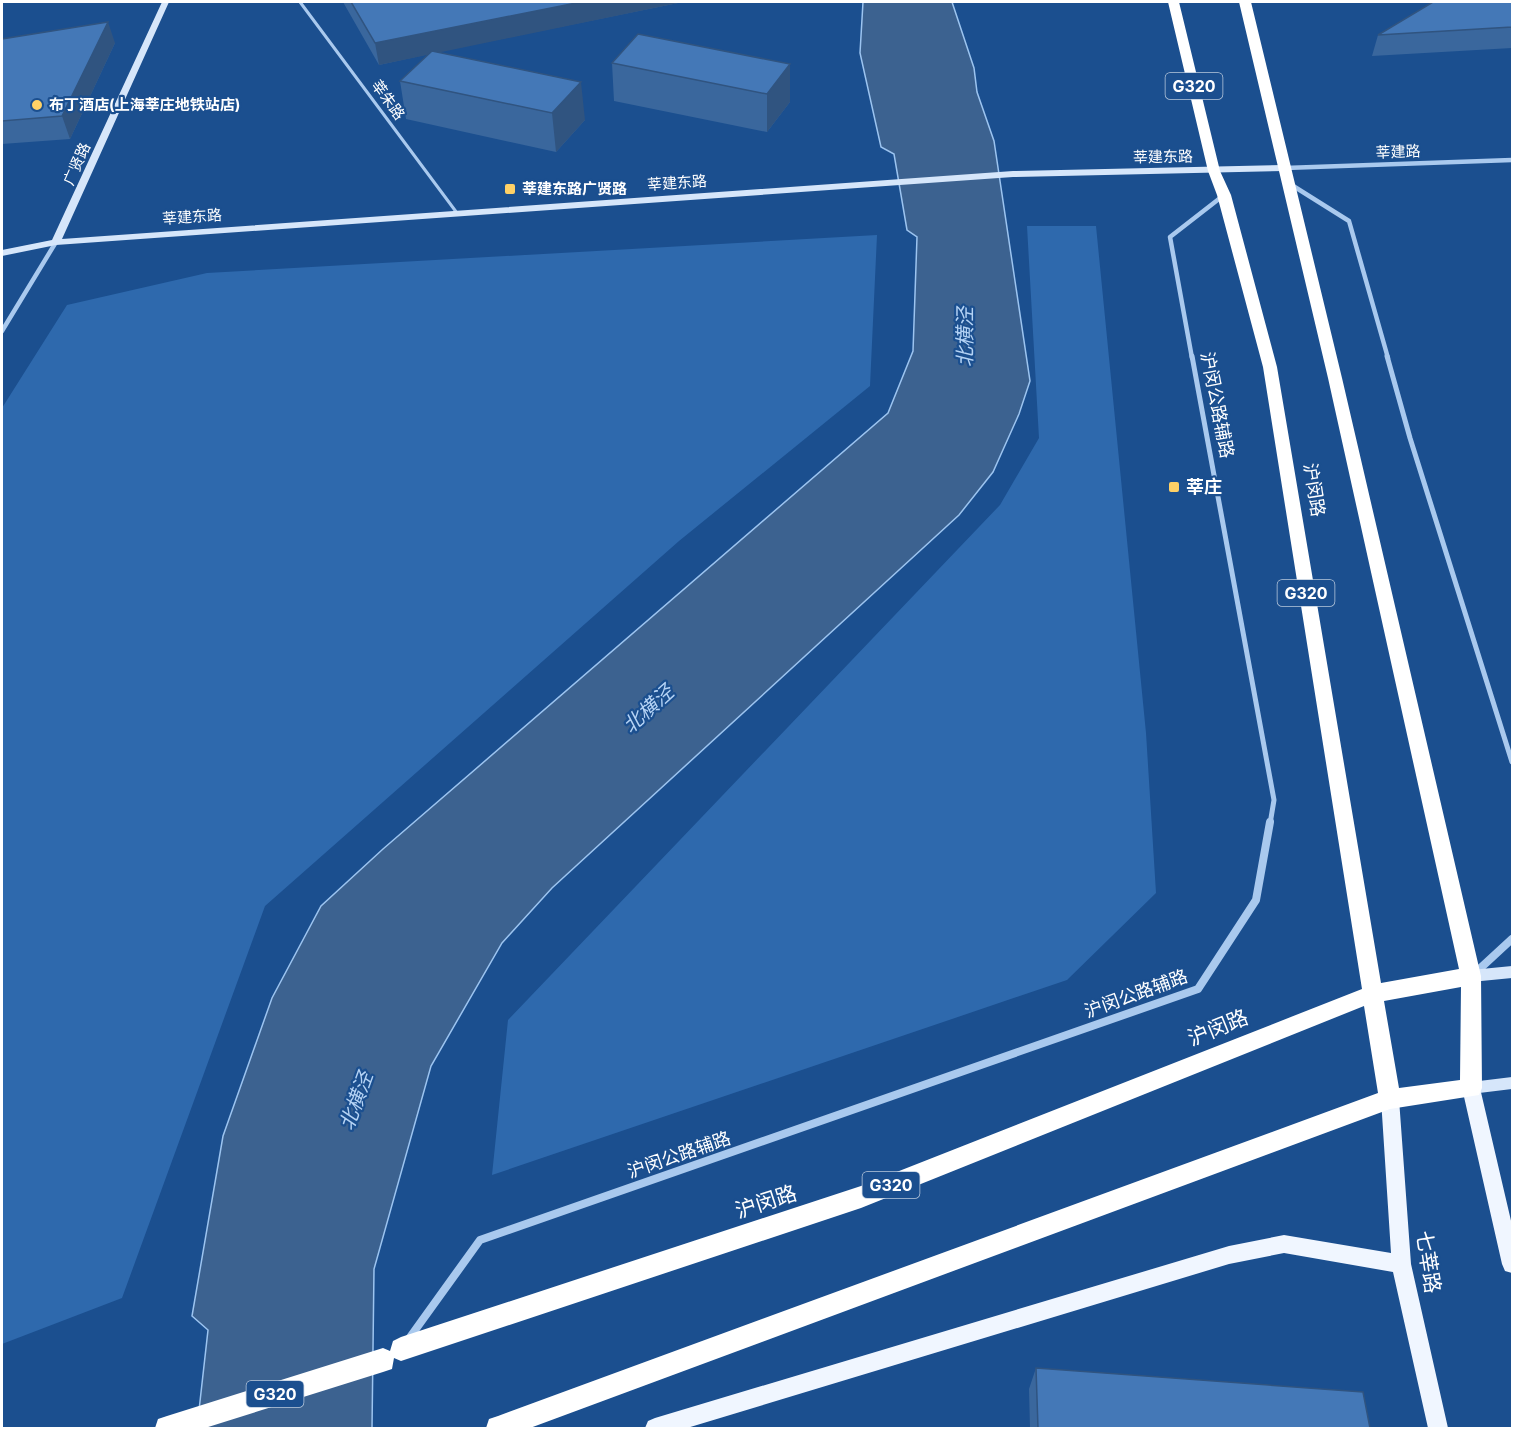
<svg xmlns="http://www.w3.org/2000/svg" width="1514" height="1430" font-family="Inter,'Noto Sans SC',sans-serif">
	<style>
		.green { fill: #2e69ad }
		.water { fill: #3c6290; stroke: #9cc4f0; stroke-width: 1.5 }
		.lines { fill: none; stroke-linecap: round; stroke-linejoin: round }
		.lane { stroke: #a9c9ee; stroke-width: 3 }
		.street-far2 { stroke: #a9c9ee; stroke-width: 4.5 }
		.street-far1 { stroke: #a9c9ee; stroke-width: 5 }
		.street { stroke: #a9c9ee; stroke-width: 8 }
		.secondary { fill: #d6e6fa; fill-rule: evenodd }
		.primary { fill: #f0f6ff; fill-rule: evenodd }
		.highway { fill: #fff; fill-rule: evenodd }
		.wall { fill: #3a679d }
		.shaded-wall { fill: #305480 }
		.building { fill: #4478b7; stroke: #305480; stroke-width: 1.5 }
		.poi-dot { fill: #ffd166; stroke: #1b4f8f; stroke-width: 2 }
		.labels { text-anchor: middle; stroke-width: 4.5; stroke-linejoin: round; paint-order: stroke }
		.far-street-label { font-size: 15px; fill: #fff; stroke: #1b4f8f }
		.far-poi-label { font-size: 15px; font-weight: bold; fill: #fff; stroke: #1b4f8f; text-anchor: start }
		.shield { fill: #1b4f8f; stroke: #bbcadd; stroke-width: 1.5 }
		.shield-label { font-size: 16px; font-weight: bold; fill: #fff }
		.street-label { font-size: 18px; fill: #fff; stroke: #1b4f8f }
		.poi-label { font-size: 18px; font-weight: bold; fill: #fff; stroke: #1b4f8f; text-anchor: start }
		.water-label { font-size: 20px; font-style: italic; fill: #b5d3f5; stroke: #1b4f8f }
		.near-street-label { font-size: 21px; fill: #fff; stroke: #1b4f8f }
	</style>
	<rect width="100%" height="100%" fill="#1b4f8f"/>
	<path class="green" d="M1027,226H1096L1146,733L1156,893L1067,980L492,1175L508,1020L1000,505L1039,438Z
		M877,235L870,386L679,541L265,906L122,1298L2,1344V408L67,305L207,273Z"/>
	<path class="water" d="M863,2H952L974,68L977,92L994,141L1030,381L1019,414L993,472L959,515L552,888L502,943L431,1066L374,1269L372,1428H197L208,1330L192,1316L223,1136L272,998L321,906L383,849L888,413L913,351L917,237L907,230L894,154L881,147L860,53Z"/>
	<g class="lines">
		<path class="lane" d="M300,2L457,213"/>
		<path class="street-far2" d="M1285,168L1512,160
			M1290,184L1349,221L1388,358
			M2,331L56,242
			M1192,358L1170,237L1224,195"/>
		<path class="street-far1" d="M1192,356L1274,800L1270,824
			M1387,356L1410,438L1512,762"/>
		<path class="street" d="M1474,974L1512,939
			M408,1340L480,1240L1198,989L1256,900L1270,822"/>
		<path class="secondary" d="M162,2H169L62,239L1013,171L1284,165L1288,168L1284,171L1013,177L56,245L2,256V250L52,240Z
			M1512,966V978L1471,982L1466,980L1464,976L1466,972L1471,970Z
			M1512,1077V1089L1471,1094L1466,1093L1464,1088L1466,1083L1471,1082Z"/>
		<path class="primary" d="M1471,1080L1477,1082L1480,1088L1512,1225V1273L1505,1271L1502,1264L1462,1088L1465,1082Z
			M1390,1091L1396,1093L1399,1099L1411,1264L1448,1428H1428L1393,1272L1284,1253L1229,1264L687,1428H645L648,1421L655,1418L1229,1246L1284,1235L1391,1253L1381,1099L1384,1093Z"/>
		<path class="highway" d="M1168,2H1179L1220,171L1231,195L1277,367L1381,983L1459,969L1328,378L1239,2H1251L1342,378L1481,976L1482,1088L1479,1095L1390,1109L530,1428H486L489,1419L498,1416L1378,1093L1364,1006L861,1208L401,1361L394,1358L392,1369L383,1372L205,1428H155L158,1419L167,1416L383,1348L390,1351L393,1341L401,1337L861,1186L1362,989L1263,367L1217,195L1208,171ZM1461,987L1460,1080L1399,1088L1384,1001Z"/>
	</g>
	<path class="wall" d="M343,2H683L437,52L585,120L556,152L406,119L400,81L429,54L379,65Z
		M1512,2V48L1372,56L1378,35Z
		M2,39L115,43L70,139L2,144Z
		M612,63L790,64V102L767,132L614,101Z
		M1036,1368L1370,1428H1030L1029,1389Z"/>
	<path class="shaded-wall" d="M581,2H683L379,65L375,43Z
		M108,22L115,43L70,139L62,116Z
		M790,64V102L767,132V94Z
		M581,82L585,120L556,152L552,113Z"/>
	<path class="building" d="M351,2H581L375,43Z
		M1433,2H1512V27L1378,35Z
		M108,22L62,116L2,121V39Z
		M638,34L790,64L767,94L612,63Z
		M432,51L581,82L552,113L400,81Z
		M1036,1368L1363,1392L1370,1428H1038Z"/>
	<g class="poi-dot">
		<circle cx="37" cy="105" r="6"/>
		<rect x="504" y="183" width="12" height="12" rx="3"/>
		<rect x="1168" y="481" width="12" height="12" rx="3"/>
	</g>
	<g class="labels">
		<g class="far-street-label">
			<text transform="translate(388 100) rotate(54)" y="5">莘朱路</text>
			<text transform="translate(1398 152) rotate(-2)" y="5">莘建路</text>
			<text transform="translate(1163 157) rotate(-1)" y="5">莘建东路</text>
			<text transform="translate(77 164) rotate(-66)" y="5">广贤路</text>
			<text transform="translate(677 183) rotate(-4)" y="5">莘建东路</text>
			<text transform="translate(192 217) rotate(-4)" y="5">莘建东路</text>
		</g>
		<g class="far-poi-label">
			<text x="49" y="110">布丁酒店(上海莘庄地铁站店)</text>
			<text x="522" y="194">莘建东路广贤路</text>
		</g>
		<g class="shield">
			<rect x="1165.5" y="73" width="57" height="26" rx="4.5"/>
			<rect x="1277.5" y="580" width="57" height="26" rx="4.5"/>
			<rect x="862.5" y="1172" width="57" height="26" rx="4.5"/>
			<rect x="246.5" y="1381" width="57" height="26" rx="4.5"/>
		</g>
		<g class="shield-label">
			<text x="1194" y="92">G320</text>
			<text x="1306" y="599">G320</text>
			<text x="891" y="1191">G320</text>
			<text x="275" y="1400">G320</text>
		</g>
		<g class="street-label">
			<text transform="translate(1217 405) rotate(79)" y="6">沪闵公路辅路</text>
			<text transform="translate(1314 490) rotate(81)" y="6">沪闵路</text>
			<text transform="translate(1136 994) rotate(-20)" y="6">沪闵公路辅路</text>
			<text transform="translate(679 1155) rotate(-19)" y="6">沪闵公路辅路</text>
		</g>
		<g class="poi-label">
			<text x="1186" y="493">莘庄</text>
		</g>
		<g class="water-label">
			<text transform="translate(965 337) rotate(-90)" y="7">北横泾</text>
			<text transform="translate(648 709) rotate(-42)" y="7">北横泾</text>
			<text transform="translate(356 1101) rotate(-70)" y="7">北横泾</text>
		</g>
		<g class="near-street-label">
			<text transform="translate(1218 1028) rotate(-22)" y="7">沪闵路</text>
			<text transform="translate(766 1202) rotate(-18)" y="7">沪闵路</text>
			<text transform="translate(1428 1262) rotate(81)" y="7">七莘路</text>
		</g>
	</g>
	<rect width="1514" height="1430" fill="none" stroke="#ffffff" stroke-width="6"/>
</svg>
